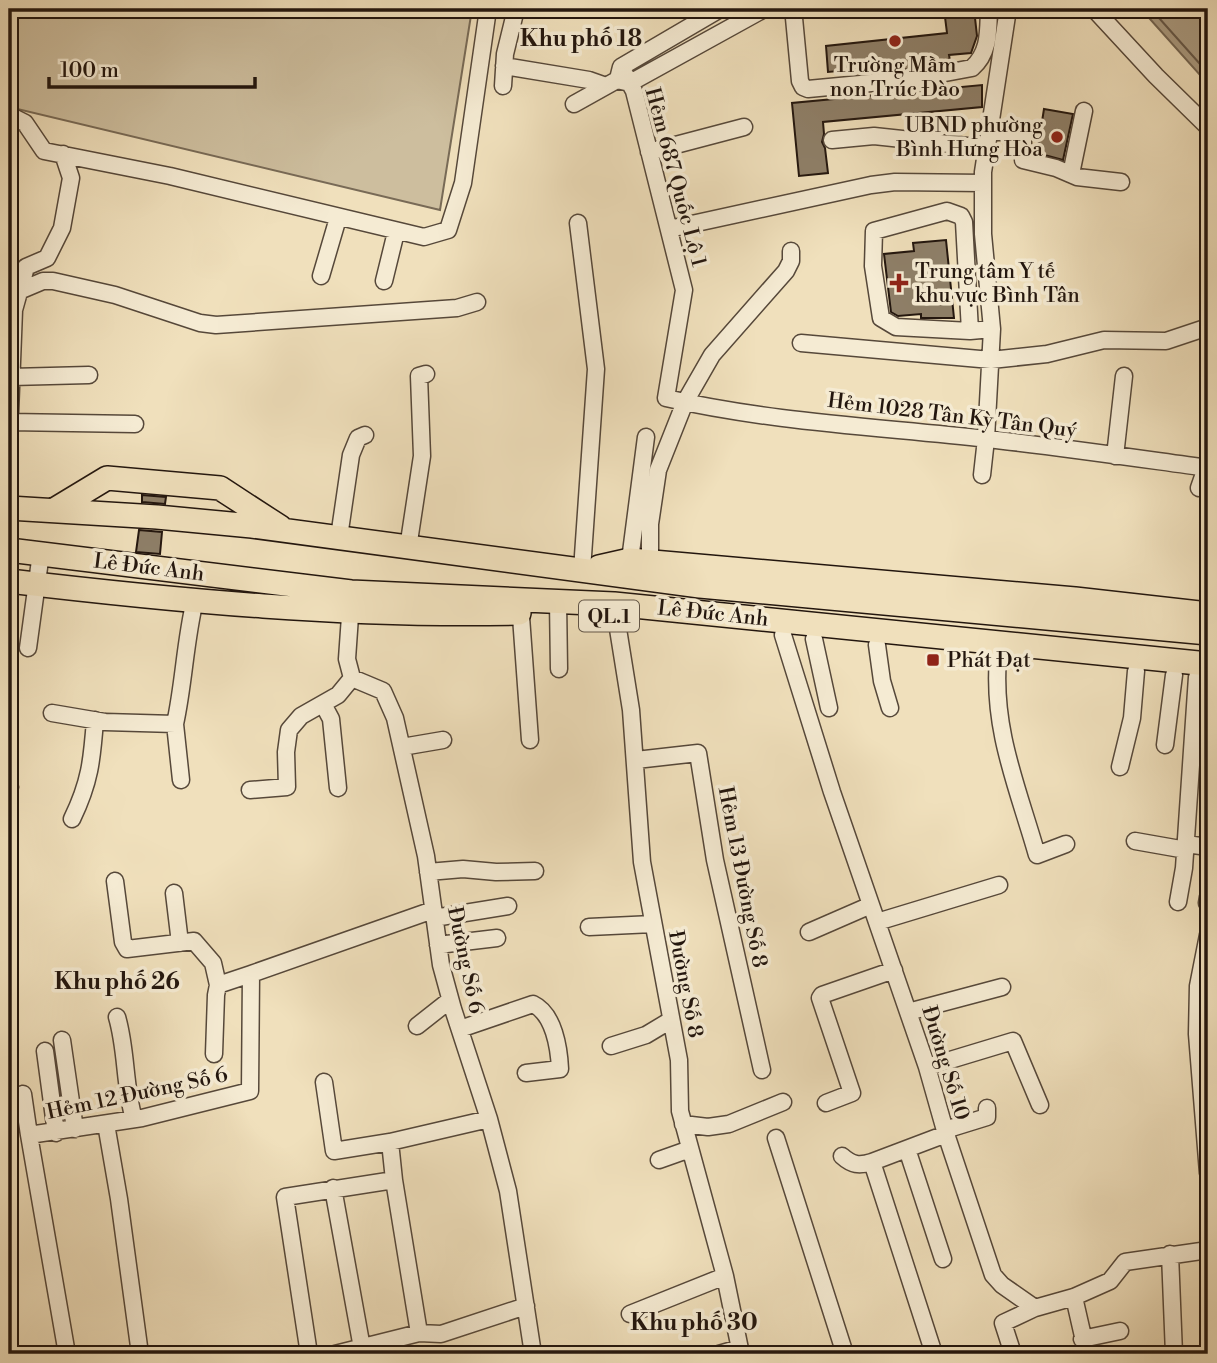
<svg xmlns="http://www.w3.org/2000/svg" width="1217" height="1363" font-family="'Libre Bodoni',serif">
	<style>
		.green { fill: #cdbe9e; stroke: #786a56; stroke-width: 2 }
		.water { fill: #aa9b81; stroke: #746653; stroke-width: 2 }
		.lines { fill: none; stroke-linecap: round; stroke-linejoin: round }
		.shore { stroke: #665848; stroke-width: 2 }
		.building { fill: #8e7f68; stroke: #23160e; stroke-width: 2 }
		.minor-casing { stroke: #56483a; stroke-width: 19 }
		.highway-casing { stroke: #23160e; stroke-width: 26 }
		.minor { stroke: #f5ebd3; stroke-width: 16 }
		.highway { stroke: #f0e0bc; stroke-width: 23 }
		.poi-dot { fill: #8f2418; stroke: #f5ebd3; stroke-width: 2.5 }
		.labels { text-anchor: middle; stroke-width: 7; stroke-linejoin: round; paint-order: stroke }
		.shield { fill: #f5ebd3; stroke: #625649; stroke-width: 2 }
		.shield-label { font-size: 19px; font-weight: bold; fill: #23160e }
		.poi-label { font-size: 21px; fill: #23160e; stroke: #f5ebd3; text-anchor: start }
		.street-label { font-size: 21px; fill: #23160e; stroke: #f5ebd3 }
		.neighbourhood-label { font-size: 23px; font-weight: bold; fill: #23160e; stroke: #f5ebd3 }
	</style>
	<rect width="100%" height="100%" fill="#f0e0bc"/>
	<filter id="stains"><feTurbulence type="fractalNoise" baseFrequency=".00286" numOctaves="4"/><feColorMatrix values="0 0 0 0 .2 0 0 0 0 .09 0 0 0 0 .02 0 0 0 .5 -.17"/></filter>
	<radialGradient id="worn" r=".72"><stop offset=".6" stop-color="#630" stop-opacity="0"/><stop offset="1" stop-color="#630" stop-opacity=".3"/></radialGradient>
	<path class="green" d="M9,9H472L440,210L9,107Z"/>
	<path class="water" d="M1141,9H1200L1208,17V84Z"/>
	<g class="lines">
		<path class="shore" d="M1151,9L1208,73"/>
	</g>
	<path class="building" d="M944,9H974L977,36L971,53L949,55L950,61L912,69L873,72L872,68L828,72L826,46L947,33Z
		M982,85V107L823,122L824,134L822,142L825,148L828,173L799,176L792,103Z
		M1044,109L1073,114L1063,160L1037,153Z
		M946,240L954,318H921V314L898,316L891,312L884,254L914,251L913,243Z
		M142,495L166,497L165,504L142,502Z
		M139,530L162,532L160,554L136,552Z"/>
	<g class="lines">
		<g class="minor-casing">
			<path id="minor" d="M796,9L794,18L800,81L803,87L808,89L913,79L972,68C990,52 988,31 989,9
				M1094,9L1156,76L1208,127
				M504,66L589,80L606,86
				M621,67L634,91L684,290L666,398C770,422 881,427 987,439C1061,447 1135,458 1208,468
				M619,75L621,67L720,9
				M503,86L505,54L516,9
				M574,104L617,80L630,83L764,9
				M9,115L25,123L44,151L170,176L424,237L448,230L463,183L488,9
				M988,132H1010L1023,137V160L1056,168L1077,177L1121,182
				M832,140L874,136L986,148
				M649,152L744,127
				M1071,174L1084,111
				M578,223L596,369L582,570
				M669,229L871,185L895,182L983,183
				M321,276L338,218
				M384,281L396,232
				M17,292L43,281H53L115,295L200,323L216,325L457,308L477,302
				M970,331L964,222L961,216L947,211L874,231L873,266L881,318L896,327L970,331L992,329
				M801,343L991,360L1047,354L1104,340L1166,341L1208,327
				M11,377L89,375
				M9,422L135,424
				M9,439L14,310L26,267L47,258L62,228L71,178L63,154
				M1115,456L1124,376
				M982,475L986,439L992,329L983,234V172L1008,9
				M1199,488L1206,468
				M339,537L351,455L358,438L365,435
				M408,548L422,456L419,376L426,374
				M630,560L646,437
				M650,562V524L658,470L685,402L712,355L786,271L791,261V251
				M558,601L559,669
				M351,602L347,659L352,678L383,691L395,718L426,856L441,965L453,1009L489,1119L508,1191L533,1354
				M520,603L530,740
				M614,604L631,710L642,862L679,1060L680,1111L725,1276L741,1354
				M783,635L832,792L927,1067L946,1134L993,1275L1002,1285L1035,1308L1074,1297L1110,1281L1125,1262L1208,1250
				M814,639L829,708
				M877,645L882,681L890,708
				M28,648L41,553
				M998,658C992,730 1018,788 1037,855L1066,844
				M323,704L331,719L338,788
				M52,713L105,722L175,724C184,683 185,641 195,600
				M175,724L181,780
				M1165,745L1174,675
				M402,747L443,740
				M636,760L698,753L715,860L762,1070
				M1120,767L1132,718L1136,671
				M9,787H10
				M250,790L287,787L286,752L289,730L301,716L338,695L352,678
				M72,819C90,782 92,760 95,720
				M1135,841L1186,850
				M1186,844L1208,847
				M428,872L463,869L496,872L535,871
				M115,881L123,942L127,949L194,941L213,963L218,985L251,974
				M174,893L180,943
				M1178,902L1184,868L1197,677
				M1207,903L1208,897
				M434,918L508,906
				M877,922L999,885
				M589,927L653,924
				M809,932L871,905
				M1208,935L1198,986L1197,1034L1208,1173
				M438,945L497,938
				M908,1012L1002,987
				M117,1017C127,1051 124,1086 134,1119
				M417,1026L450,1000
				M460,1029L533,1004C554,1014 559,1048 560,1069L526,1073
				M62,1040L75,1129
				M611,1046L646,1035L671,1020
				M45,1051L56,1133
				M214,1054L216,995L218,985
				M927,1067L1013,1041L1040,1105
				M324,1082L334,1151L390,1142L489,1119
				M23,1094L29,1135
				M826,1103L852,1093L820,998L822,995L894,970
				M106,1124L119,1199L140,1354
				M683,1124L708,1127L729,1124L783,1102
				M945,1130L987,1117V1108
				M776,1138L845,1354
				M390,1142L394,1180L419,1333
				M907,1149L943,1259
				M842,1156C852,1165 859,1166 872,1162
				M659,1160L690,1149
				M333,1188L362,1348
				M1170,1254L1174,1354
				M1074,1297L1087,1354
				M630,1314L725,1276
				M1082,1339L1120,1331
				M67,1354L29,1135L142,1118L250,1091L251,974L433,910
				M309,1354L285,1197L394,1180
				M335,1354L419,1333L441,1334L526,1306
				M719,1354L740,1348
				M934,1354L872,1162L946,1134
				M1013,1354L1003,1323L1035,1308"/>
		</g>
		<g class="highway-casing">
			<path id="highway" d="M9,508L157,517L252,526L700,586L1208,633
				M54,510L107,478L220,488L280,527
				M9,550L351,592L614,604L1208,664
				M599,567L630,560L1075,599L1208,614
				M9,581C178,601 348,617 519,613"/>
		</g>
		<use href="#minor" class="minor"/>
		<use href="#highway" class="highway"/>
	</g>
	<g class="poi-dot">
		<circle cx="895" cy="41" r="7"/>
		<circle cx="1057" cy="137" r="7"/>
		<path d="M895.5 272.5h7v7h7v7h-7v7h-7v-7h-7v-7h7z"/>
		<rect x="926" y="653" width="14" height="14" rx="3.5"/>
	</g>
	<g class="labels">
		<rect class="shield" x="579" y="600.5" width="60" height="31" rx="5"/>
		<g class="shield-label">
			<text x="609" y="623">QL.1</text>
		</g>
		<g class="poi-label">
			<text x="895" y="72" text-anchor="middle">Trường Mầm<tspan x="895" dy="24">non Trúc Đào</tspan></text>
			<text x="1043" y="132" text-anchor="end">UBND phường<tspan x="1043" dy="24">Bình Hưng Hòa</tspan></text>
			<text x="915" y="278">Trung tâm Y tế<tspan x="915" dy="24">khu vực Bình Tân</tspan></text>
			<text x="947" y="667">Phát Đạt</text>
		</g>
		<g class="street-label">
			<text transform="translate(676 177) rotate(75)" y="7">Hẻm 687 Quốc Lộ 1</text>
			<text transform="translate(952 415) rotate(7)" y="7">Hẻm 1028 Tân Kỳ Tân Quý</text>
			<text transform="translate(149 567) rotate(7)" y="7">Lê Đức Anh</text>
			<text transform="translate(713 613) rotate(6)" y="7">Lê Đức Anh</text>
			<text transform="translate(743 877) rotate(79)" y="7">Hẻm 13 Đường Số 8</text>
			<text transform="translate(466 960) rotate(78)" y="7">Đường Số 6</text>
			<text transform="translate(686 984) rotate(79)" y="7">Đường Số 8</text>
			<text transform="translate(946 1063) rotate(73)" y="7">Đường Số 10</text>
			<text transform="translate(137 1093) rotate(-12)" y="7">Hẻm 12 Đường Số 6</text>
		</g>
		<g class="neighbourhood-label">
			<text x="581" y="46">Khu phố 18</text>
			<text x="117" y="989">Khu phố 26</text>
			<text x="694" y="1330">Khu phố 30</text>
		</g>
	</g>
	<rect width="1217" height="1363" fill="none" stroke="#f0e0bc" stroke-width="35"/>
	<rect x="10" y="10" width="1196" height="1342" fill="none" stroke="#23160e" stroke-width="3.5"/>
	<rect x="18" y="18" width="1182" height="1328" fill="none" stroke="#23160e" stroke-width="2"/>
	<path d="M49 77v10h206v-10" fill="none" stroke="#23160e" stroke-width="3.5"/>
	<text x="60" y="77" font-size="21" fill="#23160e" stroke="#f5ebd3" stroke-width="5" paint-order="stroke">100 m</text>
	<rect width="100%" height="100%" filter="url(#stains)"/>
	<rect width="100%" height="100%" fill="url(#worn)"/>
</svg>
